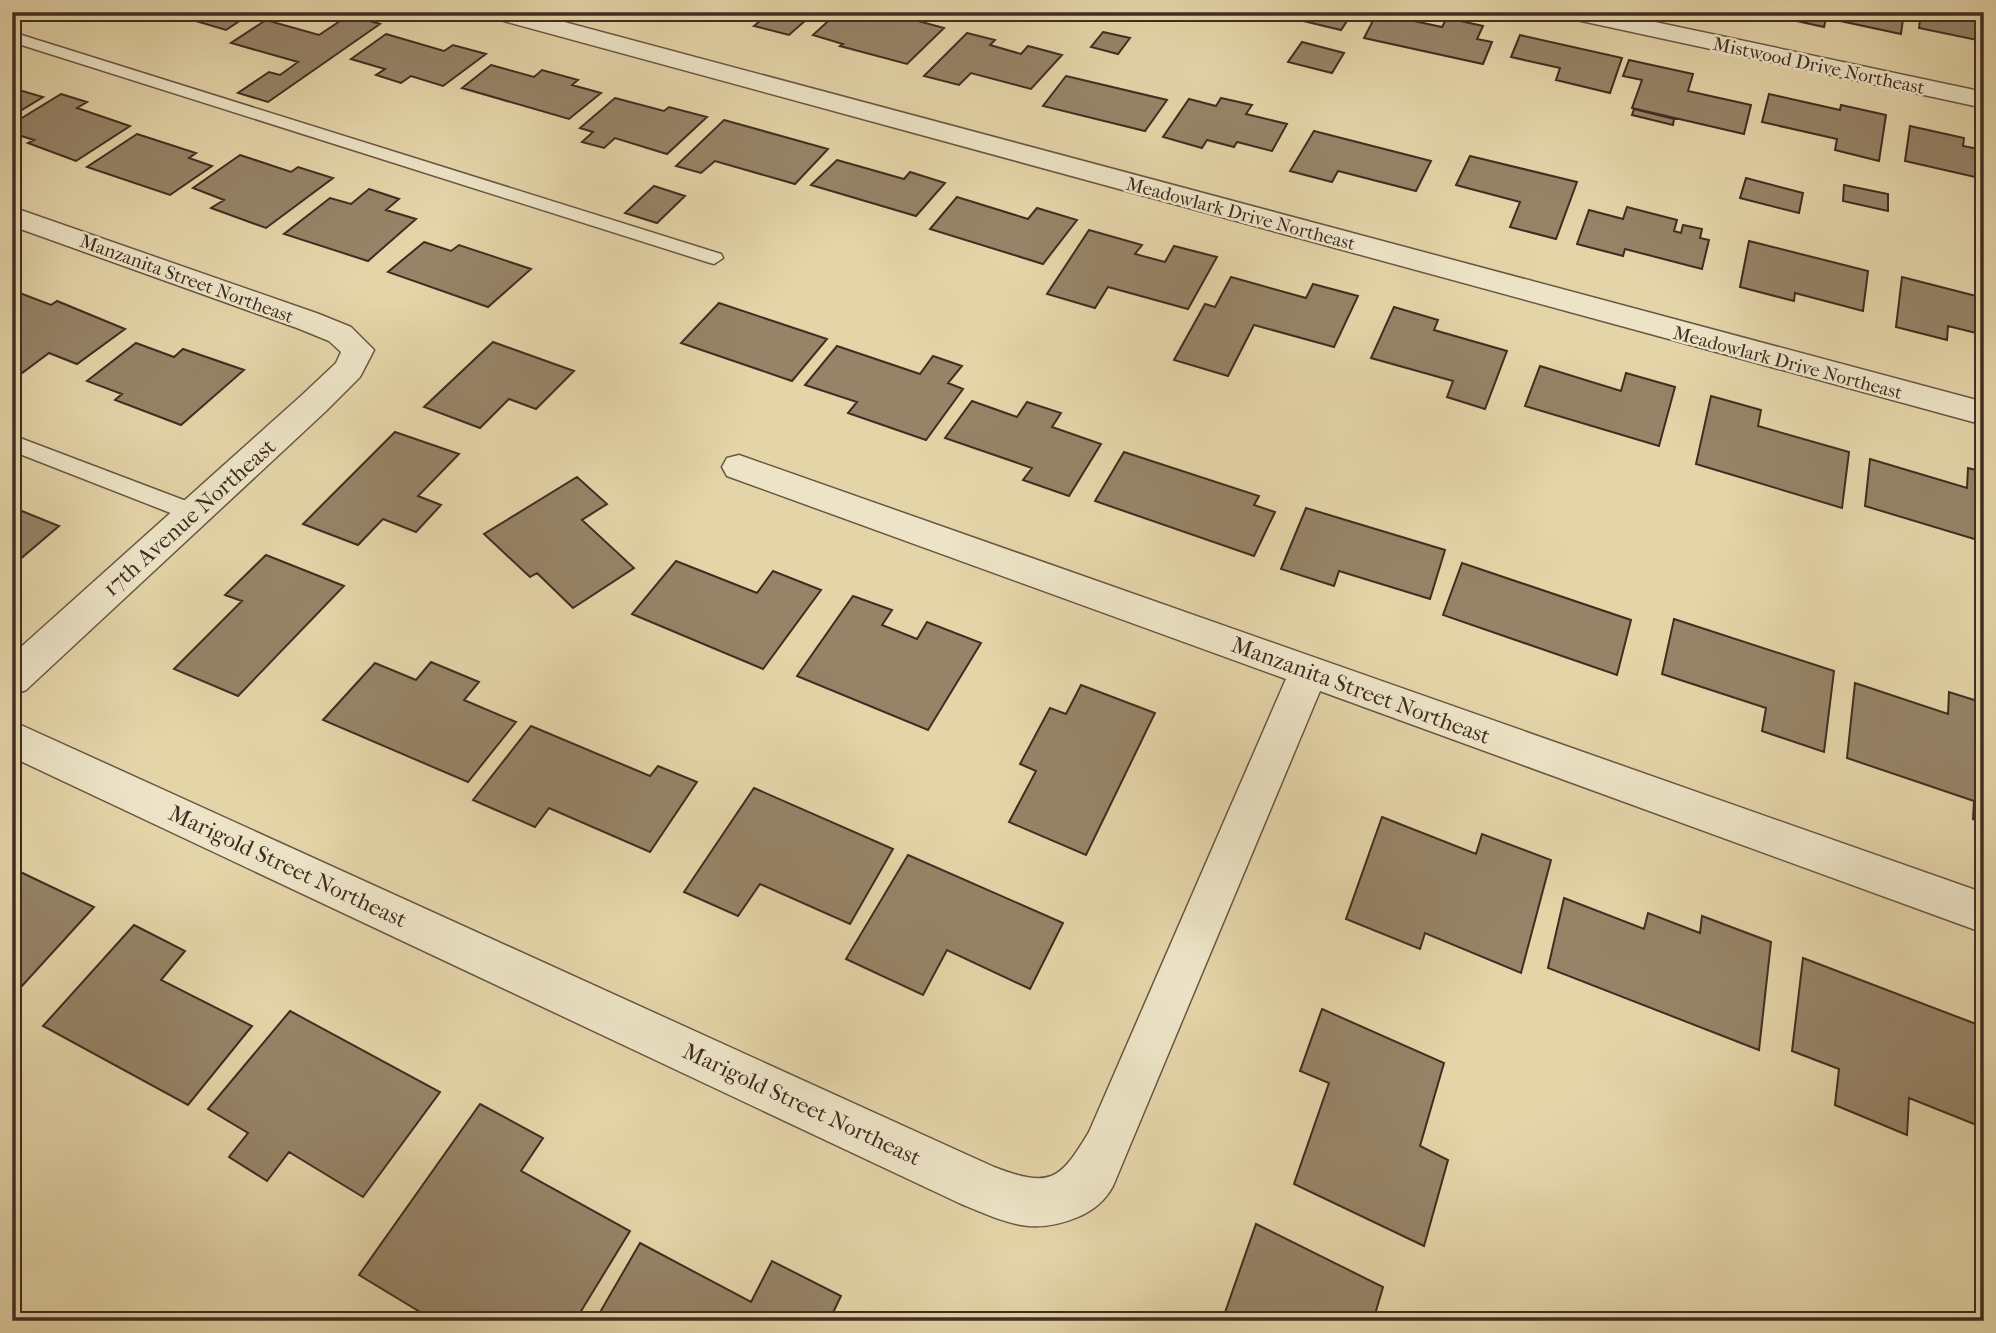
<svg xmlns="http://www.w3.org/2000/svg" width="1996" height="1333" font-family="'IM FELL French Canon',serif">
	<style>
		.building { fill: #968468; stroke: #412c21; stroke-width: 2 }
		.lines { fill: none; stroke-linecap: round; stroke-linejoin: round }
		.service-casing { stroke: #6a5643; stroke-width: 3 }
		.minor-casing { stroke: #6a5643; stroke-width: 3 }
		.service { fill: #ede4c7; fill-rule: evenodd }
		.minor { fill: #ede4c7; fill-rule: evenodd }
		.labels { text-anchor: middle; stroke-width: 5; stroke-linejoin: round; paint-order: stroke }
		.far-street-label { font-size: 19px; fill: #412c21; stroke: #ede4c7 }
		.street-label { font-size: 23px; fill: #412c21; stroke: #ede4c7 }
	</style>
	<rect width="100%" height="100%" fill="#e4d5a9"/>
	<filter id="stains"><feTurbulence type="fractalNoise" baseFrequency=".00286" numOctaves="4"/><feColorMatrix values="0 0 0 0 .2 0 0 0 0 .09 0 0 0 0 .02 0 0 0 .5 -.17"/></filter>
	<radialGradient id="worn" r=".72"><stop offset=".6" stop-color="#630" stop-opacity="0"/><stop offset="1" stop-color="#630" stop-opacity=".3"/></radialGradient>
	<path class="building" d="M124,12H162L147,21Z
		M190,12H253L226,30L182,17Z
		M727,12H815L789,35L754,26L760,21Z
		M838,12L873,20L885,12L944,28L907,64L840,46L843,44L813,35Z
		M1266,12H1353L1341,30Z
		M1784,12H1904L1901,34L1826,18L1824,27L1783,18Z
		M1921,12L1984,15V59L1981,58L1982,41L1919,28Z
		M1377,13L1442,27L1447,18L1483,26L1477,39L1492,42L1483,64L1364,38Z
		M349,15L380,24L268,102L238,93L269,72L280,75L298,62L231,43L266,20L319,35Z
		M1103,32L1130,38L1118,54L1091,47Z
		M967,33L995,40L990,45L1021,54L1028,46L1062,55L1031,89L971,73L959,85L924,76Z
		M386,34L444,51L453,45L486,54L443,86L411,76L401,83L376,75L385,69L351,59Z
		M1520,35L1622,58L1610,93L1556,80L1560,68L1511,57Z
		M1302,42L1344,53L1332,73L1288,62Z
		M1629,60L1693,74L1688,91L1751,105L1744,134L1632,108L1642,80L1623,76Z
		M491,65L534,77L542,70L578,80L572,85L601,93L569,119L462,88Z
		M1066,76L1167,100L1145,131L1043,106Z
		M12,88L43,97L12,116Z
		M61,94L87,102L77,108L130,126L76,161L28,143L34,140L12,133V124Z
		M1769,94L1840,110L1841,105L1886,115L1879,161L1835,150L1837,139L1762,122Z
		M615,98L664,111L669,107L707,117L667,154L615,138L604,148L582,142L593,132L580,128Z
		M1221,98L1252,105L1246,114L1287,124L1272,151L1237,142L1234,147L1207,140L1202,148L1163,137L1189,99L1216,106Z
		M1634,109L1674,119L1673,125L1632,115Z
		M724,120L828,149L795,184L715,161L701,173L676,166Z
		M1910,126L1964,138L1963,146L1984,150V179L1905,161Z
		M1314,131L1431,161L1416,191L1338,171L1332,182L1290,171Z
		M137,134L196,153L189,158L212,166L170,195L87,167Z
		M240,155L291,172L298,167L333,178L266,228L211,208L224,200L193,188Z
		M1470,156L1577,182L1556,239L1510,227L1520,202L1456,185Z
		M837,160L904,179L910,172L945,183L916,216L811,185Z
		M1746,178L1803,193L1799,213L1740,198Z
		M1844,185L1888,194V211L1843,201Z
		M654,186L685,196L657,223L625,213Z
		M369,189L399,199L386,210L416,219L368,261L284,234L330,198L351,204Z
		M957,197L1028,219L1037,208L1077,220L1043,264L930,229Z
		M1627,207L1677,220L1674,231L1681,233L1683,225L1702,229L1700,238L1709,240L1702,269L1625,249L1623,256L1577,244L1589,210L1623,219Z
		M1089,230L1142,245L1135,254L1165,262L1174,246L1217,257L1188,309L1108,287L1095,308L1047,294Z
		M1749,241L1868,271L1863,311L1795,293L1794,301L1740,287Z
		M424,242L451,251L459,245L531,269L488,307L388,272Z
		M1231,277L1306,298L1313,284L1358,296L1334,347L1254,325L1228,376L1174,360L1205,304L1215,307Z
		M1902,277L1984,298V335L1948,326L1947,340L1896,327Z
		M17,292L51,305L57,301L125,329L77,364L49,353L22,373L12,369V295Z
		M719,303L827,339L792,381L681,343Z
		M1394,307L1438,320L1434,330L1507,351L1485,409L1447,397L1453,381L1371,358Z
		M493,342L574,371L536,409L509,399L480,428L424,407Z
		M136,343L174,357L183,349L244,370L181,425L115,400L122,394L87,381Z
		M837,346L920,374L933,356L962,366L948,383L963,389L926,440L848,413L857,402L805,385Z
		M1540,366L1621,391L1626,373L1675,387L1659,446L1525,406Z
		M1711,396L1761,410L1758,426L1849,452L1842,508L1696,464Z
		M972,401L1017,417L1027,402L1061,413L1052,427L1101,444L1069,496L1023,480L1032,468L945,438Z
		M395,432L459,454L418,496L441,505L416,532L383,519L358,545L303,524Z
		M1124,452L1259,496L1254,505L1275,512L1254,556L1095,501Z
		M1870,459L1967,488L1968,468L1984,472V542L1865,506Z
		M577,477L607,504L582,520L634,568L573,608L537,573L530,577L484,534Z
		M12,507L59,526L12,566Z
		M1306,508L1445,550L1430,599L1339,571L1334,586L1281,569Z
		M266,555L344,586L238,696L174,669L242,601L225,595Z
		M676,561L757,593L773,571L821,590L763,669L632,614Z
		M1462,563L1631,620L1617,675L1443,615Z
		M853,596L892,610L882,625L917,639L927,622L981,643L928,730L797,676Z
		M1674,619L1834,671L1824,752L1762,731L1766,708L1662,674Z
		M431,662L479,682L464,700L516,722L468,782L323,720L375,663L416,680Z
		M1855,683L1948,714L1949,692L1984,703V823L1973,819L1974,801L1847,758Z
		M1081,685L1155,713L1086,855L1009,822L1036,771L1020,764L1050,708L1066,714Z
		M531,726L650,776L658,766L697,782L650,852L549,808L535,827L473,800Z
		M754,788L893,849L850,924L760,884L738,916L684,892Z
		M1382,817L1476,854L1482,834L1551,860L1521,973L1425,933L1420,949L1346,919Z
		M908,855L1063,923L1030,989L947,950L923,995L846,959Z
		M12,868L94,907L12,997Z
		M1564,898L1644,929L1648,913L1700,933L1702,916L1771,942L1759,1050L1548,968Z
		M134,925L185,951L161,980L252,1026L188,1105L43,1026Z
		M1803,958L1984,1027V1128L1909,1098L1907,1135L1835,1105L1839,1069L1792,1051Z
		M1322,1009L1444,1063L1420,1146L1448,1160L1424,1246L1294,1184L1329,1083L1300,1071Z
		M290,1011L440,1092L363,1197L289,1152L267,1181L229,1157L248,1133L208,1109Z
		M480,1104L543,1138L521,1171L630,1231L575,1321H519L505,1312L499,1321H435L359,1275Z
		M1256,1224L1383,1287L1373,1321H1222Z
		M640,1243L751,1302L772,1261L841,1296L829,1321H595Z"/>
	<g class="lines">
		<g class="service-casing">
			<path id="service" d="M12,32L721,254L723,258L714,264L707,262L12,42Z
				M12,435L202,507L205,513L202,519H186L12,451Z"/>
		</g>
		<g class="minor-casing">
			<path id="minor" d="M486,12H527L1984,402V425L489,17Z
				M1560,12H1608L1984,92V108L1572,19L1563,17Z
				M12,207L319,314L351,327L374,350L360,377L326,411L26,690L12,695V655L302,395L336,363L341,352L329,341L297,328L12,226Z
				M739,455L1984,893V933L1320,691L1113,1186C1105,1201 1094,1210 1078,1217C1031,1237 1003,1221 959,1203L12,757V721L994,1167C1051,1189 1060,1180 1089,1132L1286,679L727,476L722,467L727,458Z"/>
		</g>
		<use href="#service" class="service"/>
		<use href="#minor" class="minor"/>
	</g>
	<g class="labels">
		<g class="far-street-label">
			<text transform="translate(1819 65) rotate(12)" y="7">Mistwood Drive Northeast</text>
			<text transform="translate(1241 213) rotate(15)" y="7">Meadowlark Drive Northeast</text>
			<text transform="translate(187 278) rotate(20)" y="7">Manzanita Street Northeast</text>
			<text transform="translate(1788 362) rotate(15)" y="7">Meadowlark Drive Northeast</text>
		</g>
		<g class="street-label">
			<text transform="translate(189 517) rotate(-42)" y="8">17th Avenue Northeast</text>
			<text transform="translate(1361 690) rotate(20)" y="8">Manzanita Street Northeast</text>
			<text transform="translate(288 866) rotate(25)" y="8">Marigold Street Northeast</text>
			<text transform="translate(802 1104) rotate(25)" y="8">Marigold Street Northeast</text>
		</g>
	</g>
	<rect width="1996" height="1333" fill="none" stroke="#e4d5a9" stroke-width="42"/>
	<rect x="14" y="14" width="1968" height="1305" fill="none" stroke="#412c21" stroke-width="3.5"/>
	<rect x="21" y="21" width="1954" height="1291" fill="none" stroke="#412c21" stroke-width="2"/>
	<rect width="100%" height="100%" filter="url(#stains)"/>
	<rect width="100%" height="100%" fill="url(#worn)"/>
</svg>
